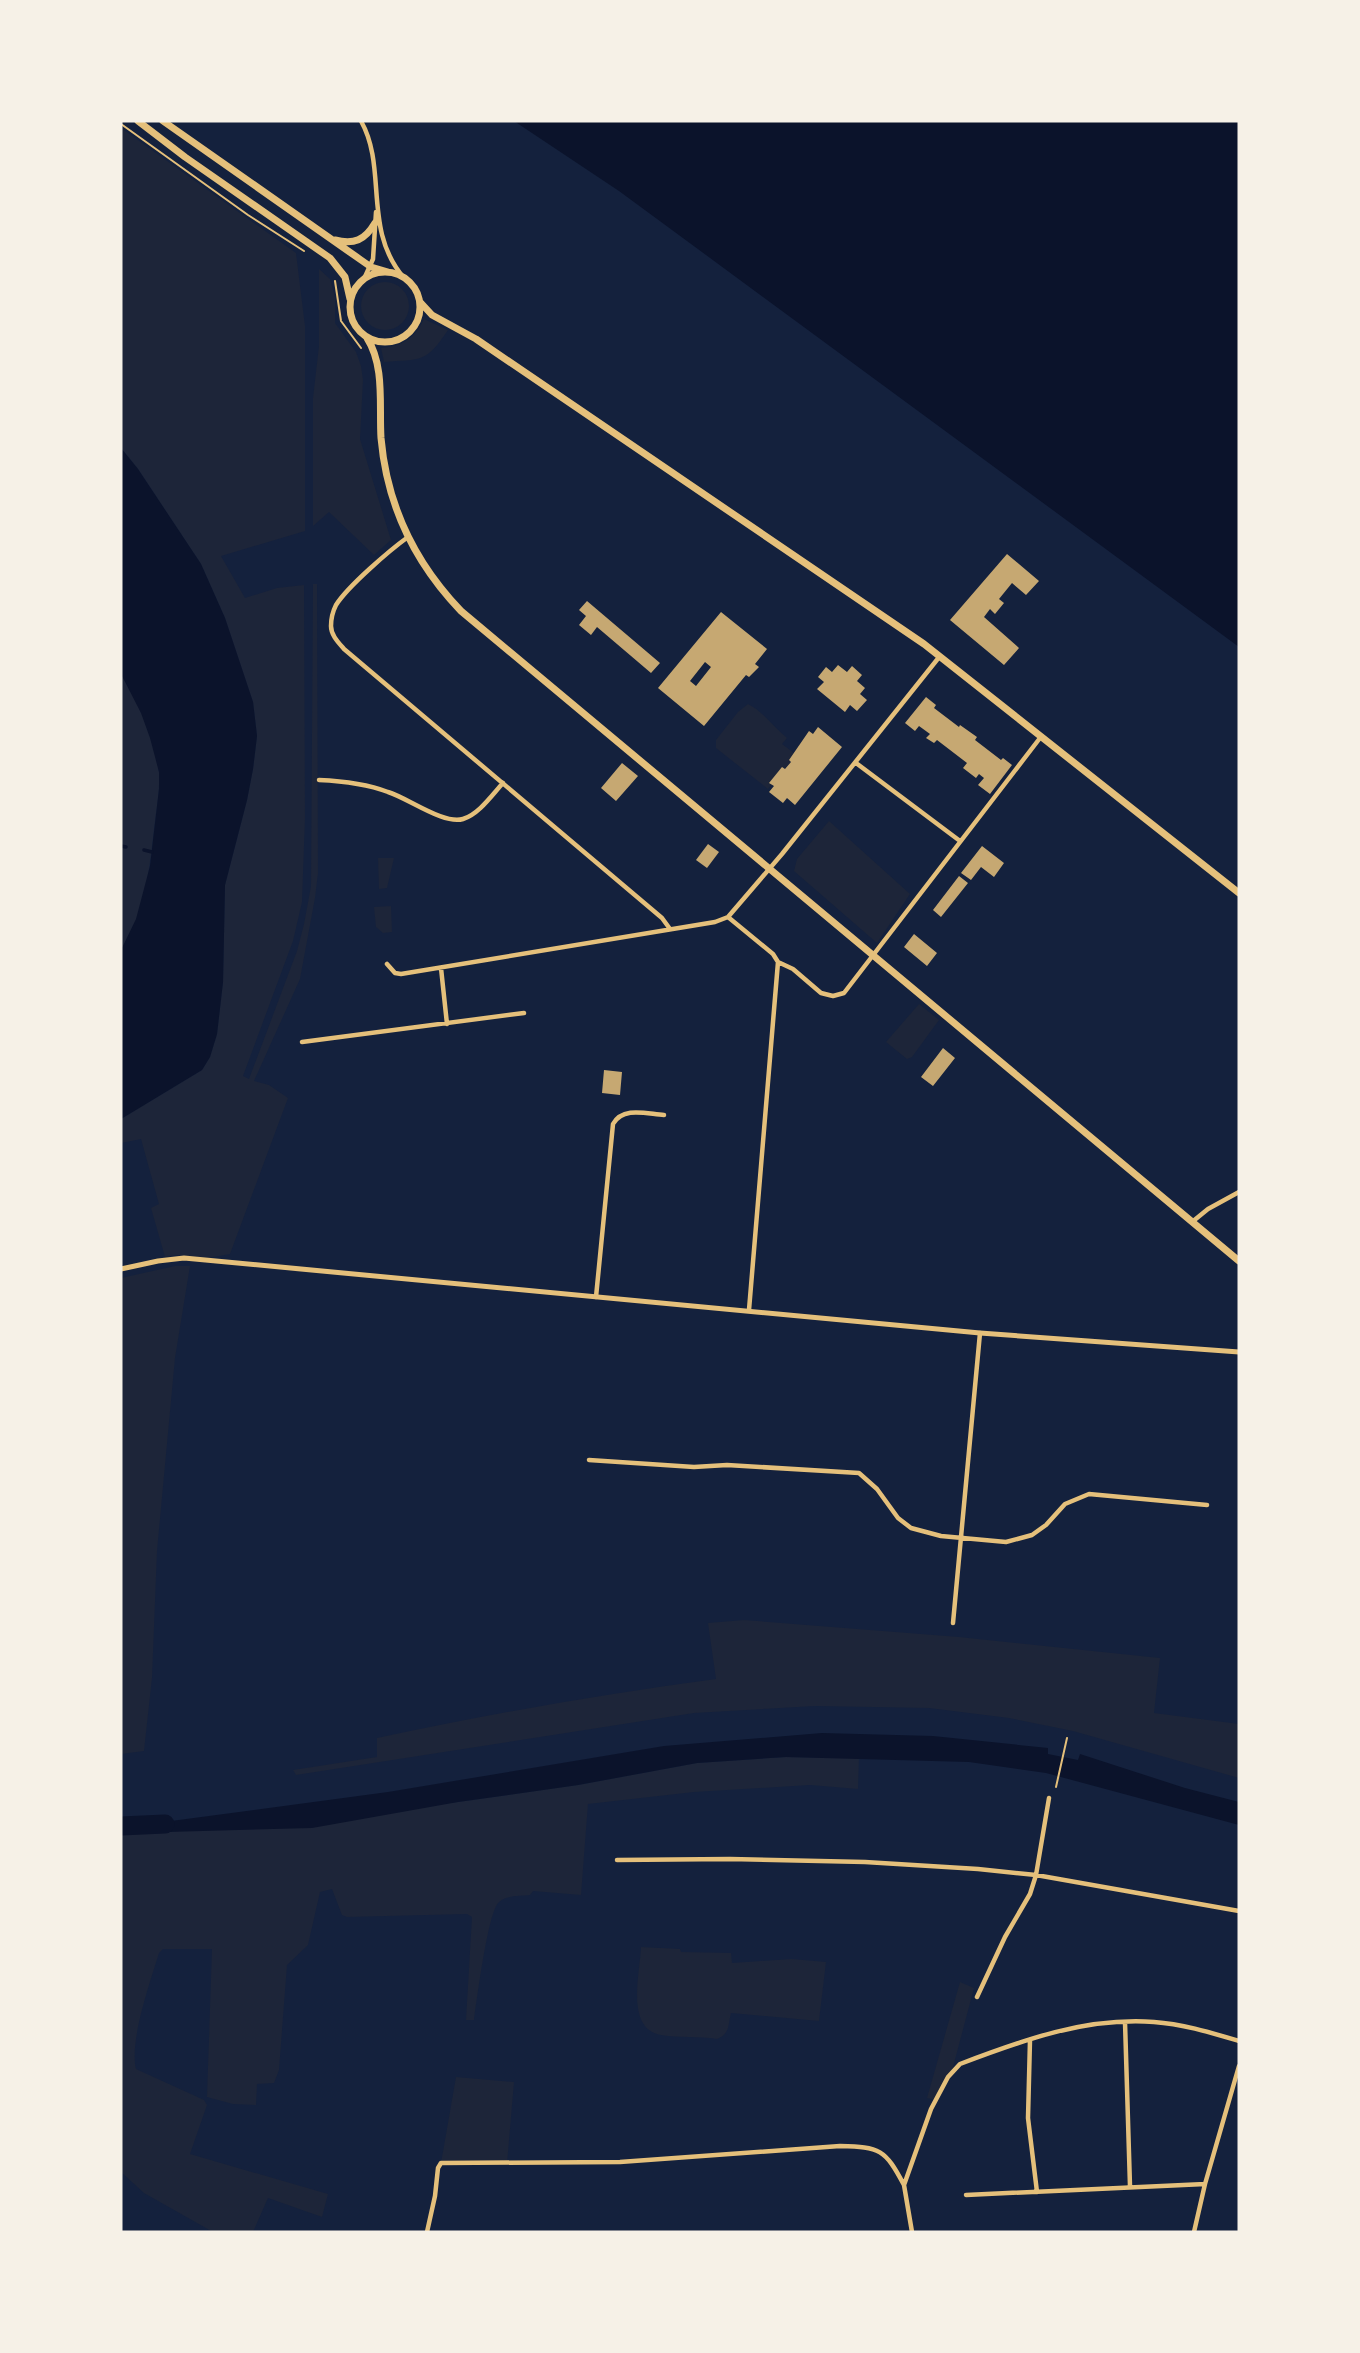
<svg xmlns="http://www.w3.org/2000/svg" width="1360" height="2353" font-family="'Sofia Sans Condensed',sans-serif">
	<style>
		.green { fill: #1d2539 }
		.water { fill: #0b132b }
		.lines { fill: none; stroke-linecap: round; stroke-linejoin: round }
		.stream { stroke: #0b132b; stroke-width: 3.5 }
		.river { stroke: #0b132b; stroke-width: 19 }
		.building { fill: #c6a872; fill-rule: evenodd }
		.path { stroke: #e5c07b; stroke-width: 2 }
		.minor { stroke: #e5c07b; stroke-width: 4.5 }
		.tertiary { stroke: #e5c07b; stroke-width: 5 }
		.primary { stroke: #e5c07b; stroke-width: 7 }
	</style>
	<rect width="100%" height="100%" fill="#14213d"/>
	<path class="green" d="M121,128L296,253L305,326V531L221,556L245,598L277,588L304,585L305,818L302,902L293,941L243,1076L249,1079L297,951L304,924L311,886L313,584H317L318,873L315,898L300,979L254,1081L269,1085L288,1098L230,1254L208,1258L177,1255L165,1257L151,1208L159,1204L141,1139L121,1143V1119L202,1070L210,1057L217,1034L223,982L225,885L247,800L253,769L257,736L253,702L225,618L201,564L138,469L121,448Z
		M319,269L330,279L335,297V323L356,352L361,366L363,380L360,439L391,540L374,555L329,512L313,526V398L319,346Z
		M361 306a24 24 0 1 1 48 0a24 24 0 1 1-48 0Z
		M424,319L448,330C426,363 422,359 384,362L381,348C403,346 415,338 424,319Z
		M121,674C138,703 155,738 159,773C160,790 157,805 155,821C150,862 146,916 121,950Z
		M748,704C764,712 773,727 787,738L782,744L794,753L789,760L791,762L770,783L771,785L768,789L716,748V740L738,712Z
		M829,821L910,894L877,943L794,871L797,859Z
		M378,858H394L387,888L379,889Z
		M391,906L392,932L383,933L376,927L374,907Z
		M919,1004L939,1020L912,1057L907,1059L886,1042Z
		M175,1266H190L175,1358L157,1551L152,1678L144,1751L121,1754V1278Z
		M744,1620L959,1637L1160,1658L1154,1713L1239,1724V1778L1073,1731L1009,1718L929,1708L815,1706L694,1713L296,1775L293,1770L377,1757V1738C489,1714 602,1694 716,1679L708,1623Z
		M786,1757L859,1758L858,1789L810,1785L694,1792L588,1804L581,1895L533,1891L530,1895C520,1896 507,1895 499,1902C488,1911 477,2000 474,2020H466L472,1917L467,1914L347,1917L342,1915L332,1889L320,1892L308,1945L287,1965L279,2070L274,2083L257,2084L256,2105L233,2104L207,2097L212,1949H163L159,1953C151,1980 129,2041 136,2069L204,2100L207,2105L190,2154L328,2194L322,2217L268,2198L253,2232H213L144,2193L121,2172V1826L141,1825L168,1832L458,1802L578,1785L697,1763Z
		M641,1947L680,1949L681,1952L731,1953L732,1963L792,1959L826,1962L819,2021L731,2013C728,2025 730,2034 717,2039C698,2036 680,2038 661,2035C625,2029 640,1973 641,1947Z
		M960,1982L974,1988L952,2071L936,2100L927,2098Z
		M456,2077L514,2082L507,2164L441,2163Z"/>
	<path class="water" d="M514,121H1239V647L619,191Z
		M121,448L138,469L201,564L225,618L253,702L257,736L253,769L247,800L225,885L223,982L217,1034L210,1057L202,1070L121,1119V950L136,919L150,866L159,789V772L150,738L141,713L121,674Z
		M822,1733L933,1736L1048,1748V1754L1078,1760L1080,1754L1185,1788L1239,1802V1825L1046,1773L969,1762L786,1757L697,1763L578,1785L458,1802L312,1828L167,1832L141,1825L388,1792L664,1746Z"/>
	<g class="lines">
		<path class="stream" d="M121,846L126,847
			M144,850L152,852"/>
		<path class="river" d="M121,1826L165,1824"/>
	</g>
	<path class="building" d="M1007,554L1039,581L1026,595L1012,583L999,599L1004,603L995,614L990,609L984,617L1019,648L1004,665L950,620Z
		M587,601L660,663L651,673L597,627L591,635L579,625L586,616L579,610Z
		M721,612L767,649L755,664L759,667L749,677L746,675L704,726L658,688ZM705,662L711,667L696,686L690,681Z
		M838,665L847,672L852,666L862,675L857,681L865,688L860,694L867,700L857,711L850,705L845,712L817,689L824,682L818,677L826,667L832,672Z
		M926,697L936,705L934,708L959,727L960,725L977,737L975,740L1001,760L1003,758L1012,765L990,794L978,785L984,778L979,774L976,778L963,768L967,763L937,740L934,743L926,738L930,734L919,726L915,731L905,723Z
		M818,727L842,747L795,805L787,798L783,803L769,792L774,786L769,783L782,767L785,769L791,762L789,760L809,731L813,734Z
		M622,763L638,776L616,801L601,788Z
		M708,844L719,852L707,868L696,860Z
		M982,846L1004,863L994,877L981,867L971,880L961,873Z
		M959,876L968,883L941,917L933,910Z
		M914,934L937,953L927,966L904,947Z
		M943,1048L955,1058L933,1086L921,1077Z
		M604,1070L622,1072L620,1095L602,1093Z"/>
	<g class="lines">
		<path class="path" d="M121,124L248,215L304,251
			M335,281L341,321L361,348
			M1056,1787L1067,1738"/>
		<path class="minor" d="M361,121C388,169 362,229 404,278
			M364,279L373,259L376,212
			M408,537C390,550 348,586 336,605C333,611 331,619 331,626C331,635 338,642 344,649L662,918L670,929
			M940,656L782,854L728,917L773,954L778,962L793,969L821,993L833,996L844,993L1040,738
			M856,763L960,841
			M319,780C342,781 367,784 388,792C408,798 444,825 463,819C479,814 492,795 503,783
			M387,964L395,973L401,974L715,922L728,917
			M441,968L447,1024
			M302,1042L524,1013
			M1192,1222L1208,1209L1239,1192
			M596,1297L613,1124C623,1106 647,1114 664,1115
			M749,1310L778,962
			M589,1460L694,1467L727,1465L859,1473L877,1489L898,1518L911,1528L941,1536L1006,1542L1032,1535L1046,1525L1065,1504L1089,1494L1207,1505
			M953,1623L980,1333
			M617,1860L730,1859L865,1862L978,1869L1036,1875L1239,1911
			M977,1997L1005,1937L1030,1894L1036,1875L1049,1798
			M1125,2022L1130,2186
			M1030,2040L1028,2118L1037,2192
			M966,2195L1205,2184
			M427,2232L435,2196L438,2168L441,2163L620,2162L840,2146C880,2147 885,2149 904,2185
			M912,2232L904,2185L931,2109L948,2077L960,2064C1023,2040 1086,2017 1154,2022C1183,2024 1212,2033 1239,2041
			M1194,2232L1205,2184L1239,2066"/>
		<path class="tertiary" d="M121,1269L158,1261L184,1258L980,1333L1239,1352"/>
		<path class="primary" d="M138,121L185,157L330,258L345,277L350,299
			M163,121L361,260L371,267L388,272
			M335,240C354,245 365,240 375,223
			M350 307a35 35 0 1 1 70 0a35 35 0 1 1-70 0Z
			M420,302L432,315L476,339L924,644L1239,893
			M367,338C385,366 379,405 381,438C387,506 414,562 461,611L1239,1261"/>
	</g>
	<rect width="1360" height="2353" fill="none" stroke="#f6f1e7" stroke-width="245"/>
</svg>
